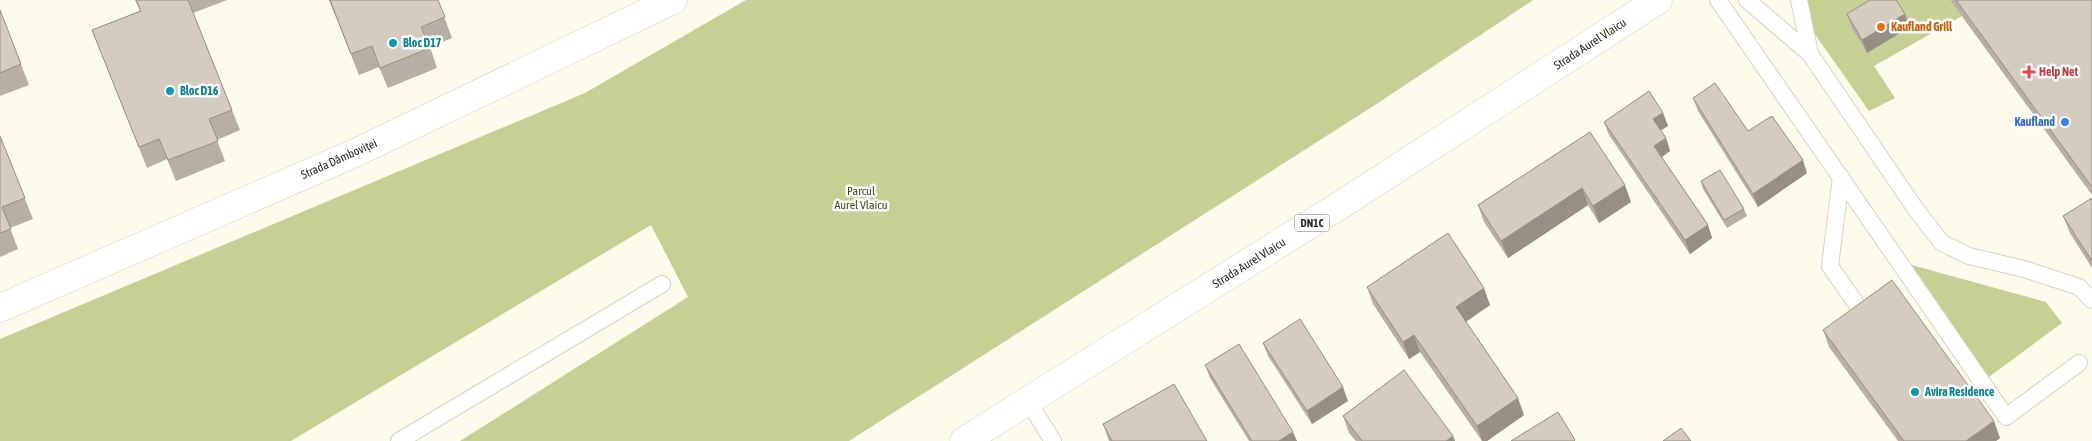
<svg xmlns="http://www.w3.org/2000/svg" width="2092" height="441" font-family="'Asap Condensed',sans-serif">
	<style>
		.green { fill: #c6cf94 }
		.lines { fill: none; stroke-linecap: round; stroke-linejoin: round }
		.service-casing { stroke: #d6d3c5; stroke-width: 18 }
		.tertiary-casing { stroke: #d6d3c5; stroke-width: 29 }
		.primary-casing { stroke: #d6d3c5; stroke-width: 29 }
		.service { stroke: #fff; stroke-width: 16 }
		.tertiary { stroke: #fff; stroke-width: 28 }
		.primary { stroke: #fff; stroke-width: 28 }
		.wall { fill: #b7afa5 }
		.shaded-wall { fill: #958f86 }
		.building { fill: #d5ccc0; stroke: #958f86 }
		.food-dot { fill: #e8710a; stroke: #fff; stroke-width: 2 }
		.culture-dot { fill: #0f9aa8; stroke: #fff; stroke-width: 2 }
		.health-dot { fill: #e0444e; stroke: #fff; stroke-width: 2 }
		.shop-dot { fill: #3f7fe0; stroke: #fff; stroke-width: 2 }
		.labels { text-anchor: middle; stroke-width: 5; stroke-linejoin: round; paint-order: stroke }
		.shield { fill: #fff; stroke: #6b6966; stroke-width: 1 }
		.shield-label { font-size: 11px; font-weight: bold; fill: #2b2924 }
		.food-label { font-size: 12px; font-weight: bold; fill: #c56008; stroke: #fff; text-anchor: start }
		.culture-label { font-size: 12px; font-weight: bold; fill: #0d838f; stroke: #fff; text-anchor: start }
		.street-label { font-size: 12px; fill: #2b2924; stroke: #fff }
		.health-label { font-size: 12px; font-weight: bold; fill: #be3a42; stroke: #fff; text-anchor: start }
		.shop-label { font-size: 12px; font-weight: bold; fill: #366cbe; stroke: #fff; text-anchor: end }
		.park-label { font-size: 12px; fill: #434915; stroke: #fff }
	</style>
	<rect width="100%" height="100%" fill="#fefaec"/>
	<path class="green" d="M746,0H1533L1378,103L849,441H460L688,297L651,225L291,441H0V339L585,93Z
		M1799,0H1950L1962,16L1874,66L1895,98L1869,111L1802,16Z
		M1908,264L2046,302L2062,323L1986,379Z"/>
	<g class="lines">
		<g class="service-casing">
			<path id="service" d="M1718,0L2006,417L2079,363
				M1747,0L1810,54L1917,211L1942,243L1969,256L2024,269L2079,287L2092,300
				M1799,0L1810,54
				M1841,177L1830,266L1857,305
				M1028,401L1053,441
				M399,441L662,284"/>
		</g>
		<g class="tertiary-casing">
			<path id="tertiary" d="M0,308L355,153L673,0"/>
		</g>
		<g class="primary-casing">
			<path id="primary" d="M964,441L1342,204L1658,0"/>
		</g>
		<use href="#service" class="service"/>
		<use href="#tertiary" class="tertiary"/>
		<use href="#primary" class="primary"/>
	</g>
	<path class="wall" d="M135,0H227L193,13L240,130L217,140L225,161L176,181L167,159L147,168L92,30L140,11Z
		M329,0H438L452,38L430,47L437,68L388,88L379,67L359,75Z
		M1950,0H2092V195Z
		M0,10L29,85L0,96Z
		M1847,14H1905L1910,27L1867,53L1852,28Z
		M1693,98L1748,131L1807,173L1758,207L1698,111Z
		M1663,113L1668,126L1661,130L1666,138L1670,151L1662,157L1708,225L1712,238L1690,254L1609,135L1604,122Z
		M1590,132L1631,202L1599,223L1588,205L1508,258L1484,222L1478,205Z
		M0,136L33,219L10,228L18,249L0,257Z
		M1701,181L1744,209L1747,216L1727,228L1703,189Z
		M2092,198V268L2070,233L2063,216Z
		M1367,287L1490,305L1466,322L1524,415L1487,441H1482L1420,352L1409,359L1373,304Z
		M1823,330L2000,438L1996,441H1898L1829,347Z
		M1263,343L1348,401L1312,424L1268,356Z
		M1205,365L1297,441H1249L1210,378Z
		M1343,416L1453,436L1455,441H1356L1349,433Z
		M1103,424L1207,441H1109Z"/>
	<path class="shaded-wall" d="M1905,14L1910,27L1867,53L1862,40Z
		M1663,113L1668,126L1658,132L1653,119Z
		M1666,138L1670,151L1659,159L1654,146Z
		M1803,160L1807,173L1758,207L1753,194Z
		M1625,185L1631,202L1599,223L1593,206Z
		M1582,188L1588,205L1508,258L1501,241Z
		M1708,225L1712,238L1690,254L1685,240Z
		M1484,288L1490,305L1462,324L1456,307Z
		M1414,335L1420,352L1409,359L1403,342Z
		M1343,387L1348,401L1312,424L1307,411Z
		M1518,398L1524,415L1487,441H1482L1477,426Z
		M1994,421L2000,438L1996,441H1966Z
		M1293,432L1297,441H1279Z
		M1453,436L1455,441H1446Z"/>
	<path class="building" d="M136,0H188L232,110L209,119L218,141L168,160L159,139L139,147L92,30L141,11Z
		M330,0H438L445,17L421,27L430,48L380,68L372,46L351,54Z
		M1870,0H1896L1905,14L1862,40L1847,14Z
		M1956,0H2092V187Z
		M0,10L21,64L0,73Z
		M1715,83L1748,131L1772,116L1803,160L1753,194L1693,98Z
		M1649,91L1663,113L1653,119L1666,138L1654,146L1708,225L1685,240L1604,122Z
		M1590,132L1625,185L1593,206L1582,188L1501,241L1478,205Z
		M0,136L25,198L2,207L11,229L0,233Z
		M1720,170L1744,209L1724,220L1701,181Z
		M2092,198V261L2063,216Z
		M1448,233L1484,288L1456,307L1518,398L1477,426L1414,335L1403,342L1367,287Z
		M1892,280L1994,421L1966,441H1904L1823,330Z
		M1300,319L1343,387L1307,411L1263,343Z
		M1239,344L1293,432L1279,441H1252L1205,365Z
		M1404,370L1453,436L1446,441H1362L1343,416Z
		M1174,384L1207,441H1112L1103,424Z
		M1558,412L1575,440L1574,441H1511Z
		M1681,428L1691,441H1663Z"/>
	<circle class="food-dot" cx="1881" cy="27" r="5"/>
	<g class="culture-dot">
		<circle cx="393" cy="43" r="5"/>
		<circle cx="170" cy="91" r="5"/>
		<circle cx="1915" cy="392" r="5"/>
	</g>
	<path class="health-dot" d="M2026.5 64.5h5v5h5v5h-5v5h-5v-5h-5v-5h5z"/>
	<circle class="shop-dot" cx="2065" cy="122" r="5"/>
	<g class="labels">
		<rect class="shield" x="1294.5" y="214.5" width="35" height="17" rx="4"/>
		<g class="shield-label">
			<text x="1312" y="227">DN1C</text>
		</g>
		<g class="food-label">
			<text x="1891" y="31">Kaufland Grill</text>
		</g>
		<g class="culture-label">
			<text x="403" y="47">Bloc D17</text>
			<text x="180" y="95">Bloc D16</text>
			<text x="1925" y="396">Avira Residence</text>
		</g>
		<g class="street-label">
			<text transform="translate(1590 44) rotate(-33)" y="4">Strada Aurel Vlaicu</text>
			<text transform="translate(339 159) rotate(-24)" y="4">Strada Dâmboviței</text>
			<text transform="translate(1249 263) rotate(-32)" y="4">Strada Aurel Vlaicu</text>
		</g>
		<g class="health-label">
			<text x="2039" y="76">Help Net</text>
		</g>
		<g class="shop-label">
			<text x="2055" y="126">Kaufland</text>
		</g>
		<g class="park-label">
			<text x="861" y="195">Parcul<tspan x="861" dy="14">Aurel Vlaicu</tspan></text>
		</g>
	</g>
</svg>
